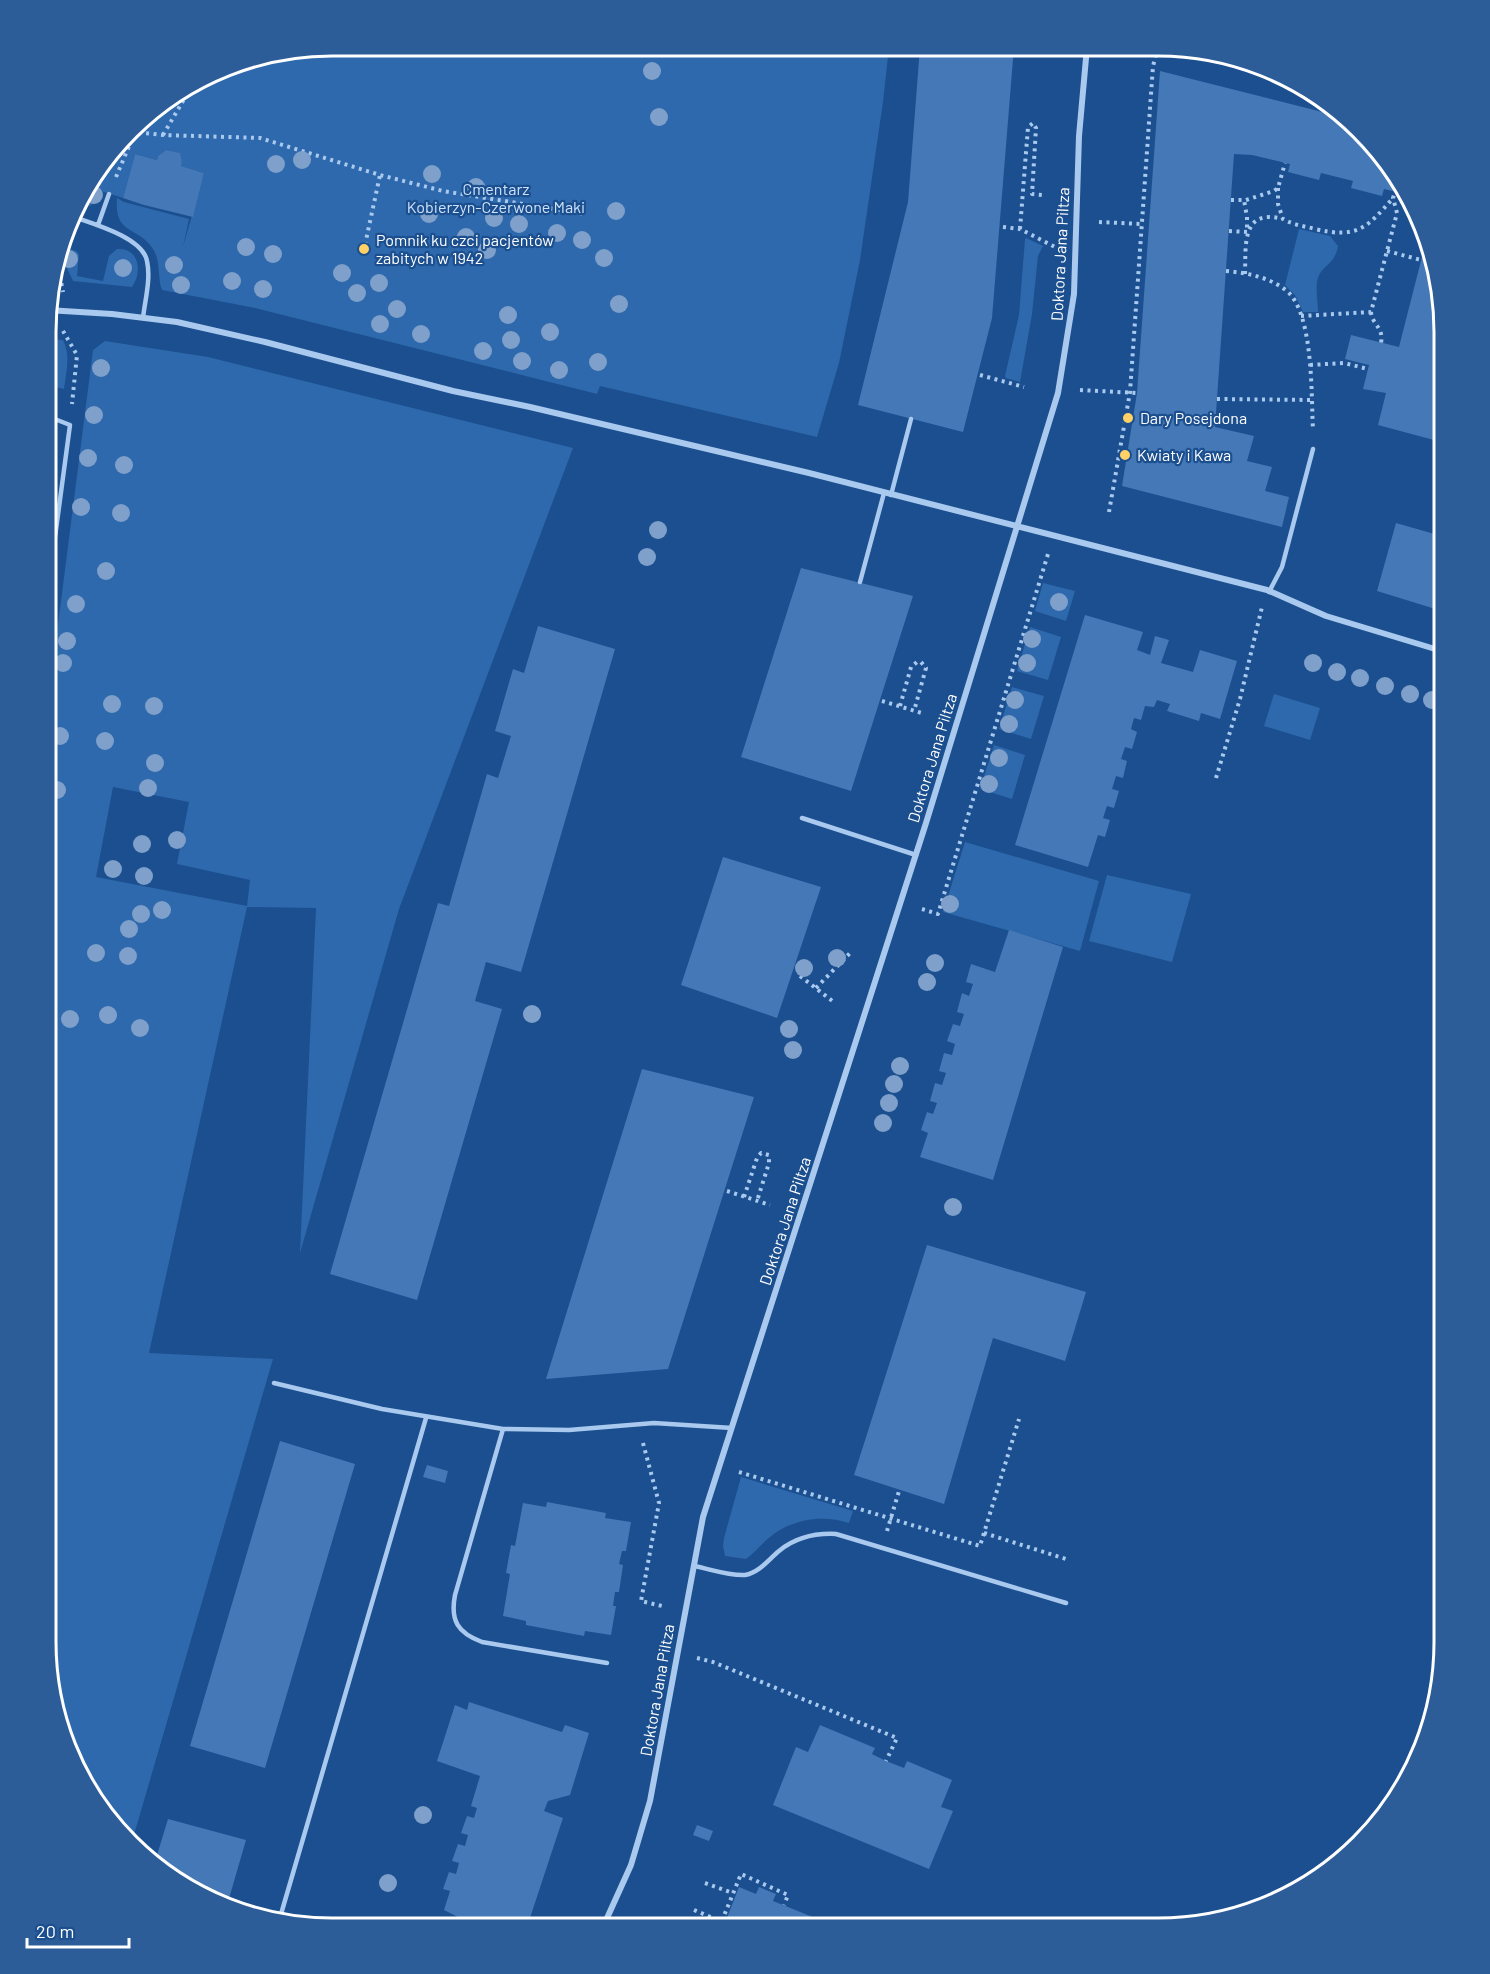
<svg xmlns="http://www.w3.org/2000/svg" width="1490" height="1974" font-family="Barlow,sans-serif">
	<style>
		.green { fill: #2e69ad; fill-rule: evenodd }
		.building { fill: #4478b7 }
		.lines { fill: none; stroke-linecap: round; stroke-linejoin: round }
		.path { stroke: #a9c9ee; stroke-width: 4; stroke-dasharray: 3 4.5; stroke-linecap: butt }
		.service { stroke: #a9c9ee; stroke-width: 4.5 }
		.minor { stroke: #a9c9ee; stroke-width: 6 }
		.tree { fill: #7ea0ca }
		.poi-dot { fill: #ffd166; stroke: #1b4f8f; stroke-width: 2 }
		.labels { text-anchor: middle; stroke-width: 4.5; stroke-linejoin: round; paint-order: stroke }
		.park-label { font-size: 16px; fill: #cfe3fa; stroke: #1b4f8f }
		.poi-label { font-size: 16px; fill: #fff; stroke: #1b4f8f; text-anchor: start }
		.street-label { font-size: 16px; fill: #fff; stroke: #1b4f8f }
		.rim { fill: none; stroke: #fff; stroke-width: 3 }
	</style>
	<rect width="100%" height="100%" fill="#1b4f8f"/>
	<path class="green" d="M331,45L889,47L883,102L860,260L839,363L817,437L600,386L597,394L255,308L162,290C157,277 161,261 153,249C137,225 114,236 117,198L124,202L189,219L183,247L204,173L181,166L182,162L179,153L166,150L158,156L157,160L135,154L123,198L101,191C96,204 91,209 77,206L83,188L143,116L239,60Z
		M1299,229L1330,236L1338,246C1335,265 1321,266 1318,278C1315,288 1318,302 1318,312H1303L1295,295L1285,285Z
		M1026,238L1043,246L1038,256L1032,314L1020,382L1006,378L1005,376L1019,315L1025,239Z
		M63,247L76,251L79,254L77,276L103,281L109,256L117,249C139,247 143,272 132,287L73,281L66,266L59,260Z
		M47,339L63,340C71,356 66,372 64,389L47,385Z
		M105,341L208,357L573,448L399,909L300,1253L316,908L247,907L149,1353L273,1359L131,1845L116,1832L75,1770L45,1643L47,711L93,350ZM113,787L189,802L177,864L250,880L247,906L96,877Z
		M47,429L56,442V454L47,518Z
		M1043,583L1075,591L1066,621L1035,611Z
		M1030,627L1061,637L1048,680L1017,671Z
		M1012,687L1044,696L1031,739L999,729Z
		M1274,694L1320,708L1310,740L1264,726Z
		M994,745L1025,755L1012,799L980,789Z
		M965,842L1099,881L1080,951L943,912Z
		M1107,875L1191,894L1172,962L1089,941Z
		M741,1477L853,1511L849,1523C822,1514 792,1519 770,1537C761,1544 755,1553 746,1559L725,1556L723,1546L724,1538Z"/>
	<path class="building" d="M920,47H1014L992,318L963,432L858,405L908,202Z
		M1160,71L1346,118L1374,143L1409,195L1384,189L1382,196L1351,188L1353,181L1321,173L1319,180L1288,172L1290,164L1252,155L1234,154L1215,427L1254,436L1247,461L1272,467L1265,491L1289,497L1282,527L1122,486L1137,393Z
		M166,150L180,153L182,162L181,166L204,173L193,217L144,205L123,198L135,154L157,160L158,156Z
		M1425,245L1445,331V443L1378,425L1386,393L1363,389L1369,365L1345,359L1351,335L1399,347Z
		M1396,523L1445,537V612L1377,591Z
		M801,568L913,596L851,791L741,757Z
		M1085,615L1143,632L1137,650L1150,655L1155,636L1169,640L1161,663L1193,672L1200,650L1237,661L1220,719L1201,713L1199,721L1167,711L1170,704L1157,700L1154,707L1145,706L1141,720L1134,718L1131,729L1137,732L1132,749L1125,747L1121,759L1127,761L1123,778L1116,776L1112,789L1119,791L1114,808L1107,806L1103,818L1110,820L1105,837L1098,835L1088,867L1015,845Z
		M538,626L615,649L521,972L486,962L475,1001L502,1009L417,1300L330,1274L438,903L449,906L487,774L498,778L511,736L495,731L513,669L524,673Z
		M723,857L821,887L777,1018L681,985Z
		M1009,930L1063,947L993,1180L920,1157L928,1133L921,1130L927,1112L933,1114L937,1103L930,1101L935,1083L942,1085L946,1073L939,1071L944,1053L952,1055L955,1044L947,1041L953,1024L960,1026L964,1014L957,1012L962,993L969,996L973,984L966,982L971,964L995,972Z
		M642,1069L754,1097L668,1369L546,1379Z
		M927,1245L1086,1292L1065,1361L993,1338L944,1504L854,1475Z
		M280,1441L355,1464L265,1768L190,1746Z
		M427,1465L448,1471L445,1483L423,1477Z
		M547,1502L606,1513L605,1518L631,1522L626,1551H622L619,1564L623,1565L619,1592H615L613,1606H616L611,1635L585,1631L584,1636L526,1625V1621L503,1616L510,1574L506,1573L511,1545L515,1546L523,1503L546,1507Z
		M469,1702L562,1732L565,1725L589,1733L570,1795L548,1801L544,1811L563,1818L527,1927H478L444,1910L450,1891L443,1889L449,1872L456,1874L459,1863L452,1861L458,1844L465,1846L468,1835L461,1833L467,1816L474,1818L477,1808L471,1806L480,1776L437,1761L455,1705L467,1710Z
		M820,1725L875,1748L872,1754L886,1761L904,1768L907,1761L952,1780L941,1807L953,1811L929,1869L773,1805L796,1747L808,1752Z
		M168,1819L246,1840L228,1902L172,1881L154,1865Z
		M697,1825L713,1831L709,1841L693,1835Z
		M739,1887L756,1894L759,1887L776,1894L773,1901L840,1928H723Z"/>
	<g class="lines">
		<path class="path" d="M163,135L190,89
			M116,177L135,132L163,135L260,138L380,175L443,191L585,214
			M1278,188V204L1283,219C1293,225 1304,226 1315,229C1357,239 1367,228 1393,198
			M1231,200H1246L1274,191L1278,188L1285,163
			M1099,222L1142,224
			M1003,227L1020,229L1055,247
			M1020,229L1028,127L1033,123L1036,128L1032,194L1042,195
			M1229,231L1247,232V217L1244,200
			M365,245L380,175
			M1387,251L1421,260
			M55,270L60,276L63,292
			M1226,271C1248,273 1269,277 1287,291C1314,315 1311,396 1313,430
			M1245,274C1246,245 1241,208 1283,219
			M1371,312C1372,325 1384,327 1381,343
			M1301,316L1371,312L1397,213L1393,198L1395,192
			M63,331L77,355L72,404
			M1310,365L1344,363L1368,369
			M980,375L1024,387
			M1080,390L1137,393
			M1217,399L1312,400
			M1109,512L1130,392L1153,66L1158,47
			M882,701L925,714
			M900,706L911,667L917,662H921L926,668L914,711
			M1216,778L1240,699L1262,607
			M922,909L938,914L1048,554
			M800,976L835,1003
			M1445,981L1439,979L1445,962
			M816,988L851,952
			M727,1191L770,1205
			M744,1197L757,1158L761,1153L769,1155V1163L757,1201
			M643,1443L659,1503L641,1601L662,1606
			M739,1472L980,1546L1019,1419
			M887,1531L899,1491
			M984,1533L1066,1559
			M697,1658L713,1662L897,1738L886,1761
			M705,1883L733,1893
			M694,1910L722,1922
			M719,1928L741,1874L788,1895L784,1905"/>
		<path class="service" d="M74,217C94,224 143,238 147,261C151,279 145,300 143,318
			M98,225L109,194
			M891,495L911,419
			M860,582L884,493
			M1269,592L1282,567L1313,449
			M47,597L70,425L47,416
			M802,818L916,855
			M274,1383L382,1409L503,1429L569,1430L654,1423L732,1428
			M503,1429L455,1595C450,1621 458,1633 482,1642L607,1663
			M694,1566C710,1569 729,1576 745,1575C759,1573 769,1559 779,1551C796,1537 815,1533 836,1534L1066,1603
			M279,1921L426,1418"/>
		<path class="minor" d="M47,310L112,314L177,322L265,342L453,391L530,407L809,473L1267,590L1326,616L1445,652
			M603,1927L631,1865L650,1801L703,1517L926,823L1058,393L1074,294L1079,136L1087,47"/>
	</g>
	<g class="tree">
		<circle cx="652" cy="71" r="9"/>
		<circle cx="659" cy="117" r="9"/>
		<circle cx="302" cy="160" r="9"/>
		<circle cx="276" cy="164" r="9"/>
		<circle cx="432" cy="174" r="9"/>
		<circle cx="476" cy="187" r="9"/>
		<circle cx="94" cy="195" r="9"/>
		<circle cx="616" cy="211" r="9"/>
		<circle cx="429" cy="214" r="9"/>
		<circle cx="494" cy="218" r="9"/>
		<circle cx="519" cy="224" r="9"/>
		<circle cx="557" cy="233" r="9"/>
		<circle cx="466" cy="237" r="9"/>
		<circle cx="582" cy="240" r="9"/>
		<circle cx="246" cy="247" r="9"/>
		<circle cx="487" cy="250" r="9"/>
		<circle cx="273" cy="254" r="9"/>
		<circle cx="604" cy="258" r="9"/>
		<circle cx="69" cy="259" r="9"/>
		<circle cx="174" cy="265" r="9"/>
		<circle cx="123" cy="268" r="9"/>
		<circle cx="342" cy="273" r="9"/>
		<circle cx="232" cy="281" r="9"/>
		<circle cx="379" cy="283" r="9"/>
		<circle cx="181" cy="285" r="9"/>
		<circle cx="263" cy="289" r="9"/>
		<circle cx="357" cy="293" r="9"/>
		<circle cx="619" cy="304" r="9"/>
		<circle cx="397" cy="309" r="9"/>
		<circle cx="508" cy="315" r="9"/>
		<circle cx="380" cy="324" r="9"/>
		<circle cx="550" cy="332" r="9"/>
		<circle cx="421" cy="334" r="9"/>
		<circle cx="511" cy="340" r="9"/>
		<circle cx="483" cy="351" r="9"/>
		<circle cx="522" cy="361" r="9"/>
		<circle cx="598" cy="362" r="9"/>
		<circle cx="101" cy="368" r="9"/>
		<circle cx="559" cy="370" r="9"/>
		<circle cx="94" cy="415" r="9"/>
		<circle cx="88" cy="458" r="9"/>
		<circle cx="124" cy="465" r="9"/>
		<circle cx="81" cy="507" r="9"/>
		<circle cx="121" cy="513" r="9"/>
		<circle cx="658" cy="530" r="9"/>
		<circle cx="647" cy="557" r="9"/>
		<circle cx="106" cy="571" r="9"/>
		<circle cx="1059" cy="602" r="9"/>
		<circle cx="76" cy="604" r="9"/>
		<circle cx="1032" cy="639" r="9"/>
		<circle cx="67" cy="641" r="9"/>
		<circle cx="63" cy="663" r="9"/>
		<circle cx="1027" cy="663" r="9"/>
		<circle cx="1313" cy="663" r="9"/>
		<circle cx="1337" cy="672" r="9"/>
		<circle cx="1360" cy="678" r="9"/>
		<circle cx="1385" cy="686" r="9"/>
		<circle cx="1410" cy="694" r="9"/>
		<circle cx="1015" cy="700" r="9"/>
		<circle cx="1432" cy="700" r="9"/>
		<circle cx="112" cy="704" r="9"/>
		<circle cx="154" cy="706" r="9"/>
		<circle cx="1009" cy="724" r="9"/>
		<circle cx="60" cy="736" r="9"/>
		<circle cx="105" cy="741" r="9"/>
		<circle cx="999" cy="758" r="9"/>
		<circle cx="155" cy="763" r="9"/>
		<circle cx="989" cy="784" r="9"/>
		<circle cx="148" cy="788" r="9"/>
		<circle cx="57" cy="790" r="9"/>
		<circle cx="177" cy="840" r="9"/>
		<circle cx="142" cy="844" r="9"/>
		<circle cx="113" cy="869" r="9"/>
		<circle cx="144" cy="876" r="9"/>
		<circle cx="950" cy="904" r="9"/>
		<circle cx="162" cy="910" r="9"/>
		<circle cx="141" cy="914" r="9"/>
		<circle cx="129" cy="929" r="9"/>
		<circle cx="96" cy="953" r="9"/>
		<circle cx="128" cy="956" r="9"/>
		<circle cx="837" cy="958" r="9"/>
		<circle cx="935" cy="963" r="9"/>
		<circle cx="804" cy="968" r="9"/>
		<circle cx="927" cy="982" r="9"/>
		<circle cx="532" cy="1014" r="9"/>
		<circle cx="108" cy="1015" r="9"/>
		<circle cx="70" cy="1019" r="9"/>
		<circle cx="140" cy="1028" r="9"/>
		<circle cx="789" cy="1029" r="9"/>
		<circle cx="793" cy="1050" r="9"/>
		<circle cx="900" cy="1066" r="9"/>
		<circle cx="894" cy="1084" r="9"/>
		<circle cx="889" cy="1103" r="9"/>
		<circle cx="883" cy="1123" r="9"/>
		<circle cx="953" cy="1207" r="9"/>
		<circle cx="423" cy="1815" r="9"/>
		<circle cx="388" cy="1883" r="9"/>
	</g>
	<g class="poi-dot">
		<circle cx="364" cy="249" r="6"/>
		<circle cx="1128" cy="418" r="6"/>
		<circle cx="1125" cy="455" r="6"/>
	</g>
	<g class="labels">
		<g class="park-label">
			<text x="496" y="195">Cmentarz<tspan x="496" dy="18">Kobierzyn-Czerwone Maki</tspan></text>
		</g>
		<g class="poi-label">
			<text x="376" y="246">Pomnik ku czci pacjentów<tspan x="376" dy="18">zabitych w 1942</tspan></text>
			<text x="1140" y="424">Dary Posejdona</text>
			<text x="1137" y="461">Kwiaty i Kawa</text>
		</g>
		<g class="street-label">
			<text transform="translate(1060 254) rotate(-87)" y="6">Doktora Jana Piltza</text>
			<text transform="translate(932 758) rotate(-73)" y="6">Doktora Jana Piltza</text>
			<text transform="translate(785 1221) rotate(-72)" y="6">Doktora Jana Piltza</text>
			<text transform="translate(657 1690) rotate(-80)" y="6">Doktora Jana Piltza</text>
		</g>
	</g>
	<path d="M0 0H1490V1974H0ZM332 56H1158A276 276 0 0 1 1434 332V1642A276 276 0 0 1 1158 1918H332A276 276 0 0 1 56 1642V332A276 276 0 0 1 332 56Z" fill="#2d5d98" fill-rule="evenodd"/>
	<path class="rim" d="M332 56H1158A276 276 0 0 1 1434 332V1642A276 276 0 0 1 1158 1918H332A276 276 0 0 1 56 1642V332A276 276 0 0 1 332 56Z"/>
	<path d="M27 1938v9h102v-9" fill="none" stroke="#ffffff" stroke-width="3"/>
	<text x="36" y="1938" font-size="18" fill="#ffffff" stroke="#1b4f8f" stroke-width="4.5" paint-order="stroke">20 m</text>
</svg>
